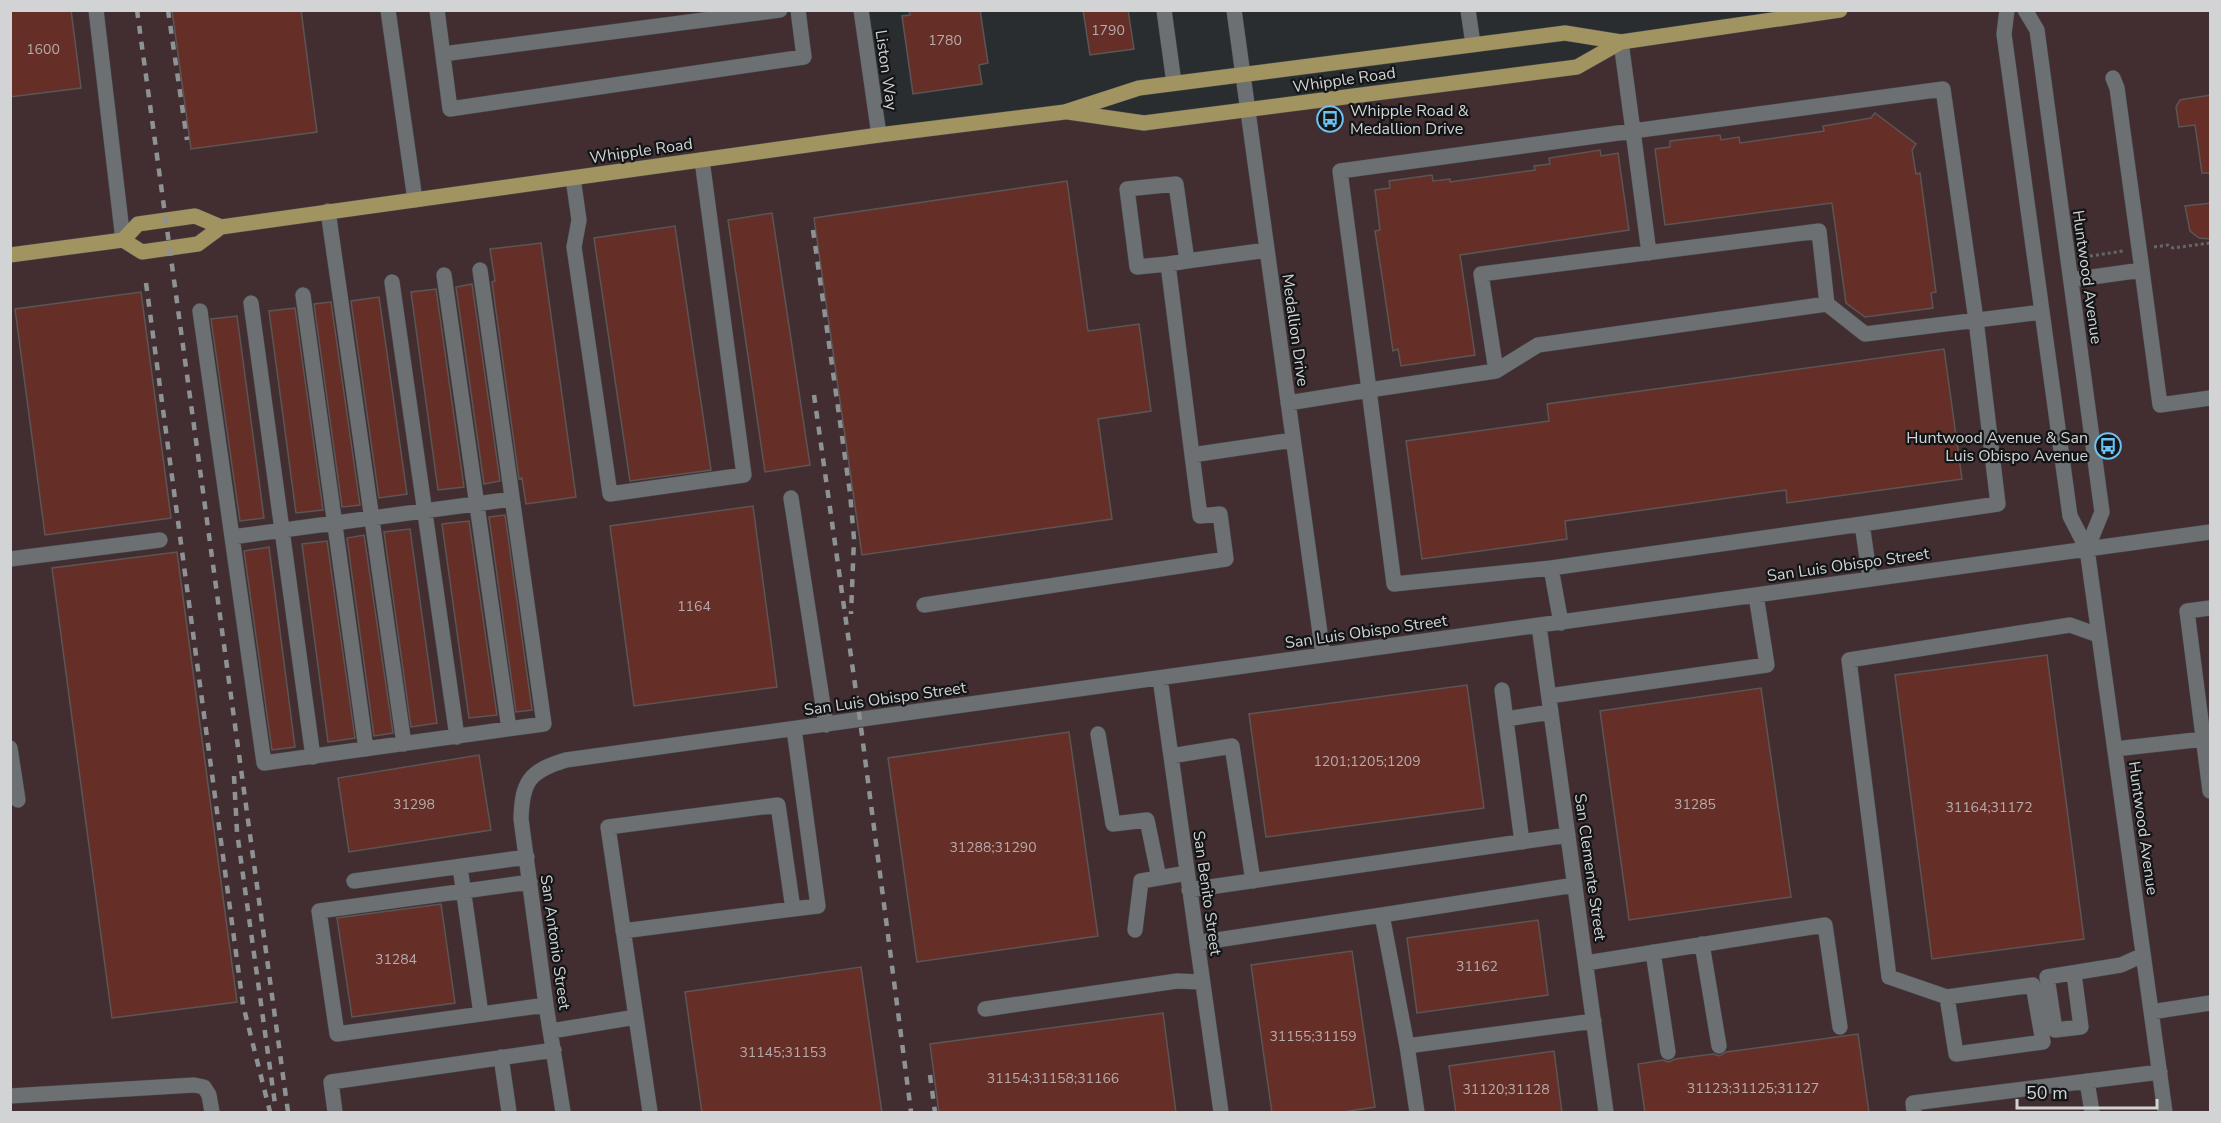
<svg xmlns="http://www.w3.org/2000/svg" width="2221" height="1123" font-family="'Nunito Sans',sans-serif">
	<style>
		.industrial { fill: #422e31 }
		.building { fill: #652f28; stroke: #5b5655; stroke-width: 1.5 }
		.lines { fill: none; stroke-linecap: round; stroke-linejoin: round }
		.minor-casing { stroke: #474a4d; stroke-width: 16 }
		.major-casing { stroke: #474a4d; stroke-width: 16 }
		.path { stroke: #646769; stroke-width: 3; stroke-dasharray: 3 3; stroke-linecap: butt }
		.minor { stroke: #6c7073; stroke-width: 15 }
		.major { stroke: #a19460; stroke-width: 15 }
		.rail { stroke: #8f9294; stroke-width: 4.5; stroke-dasharray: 8 8; stroke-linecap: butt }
		.labels { text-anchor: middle; stroke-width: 4.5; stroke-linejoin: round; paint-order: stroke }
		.number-label { font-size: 14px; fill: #b6aaaa }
		.street-label { font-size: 16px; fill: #d1d3d5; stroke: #131516 }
		.poi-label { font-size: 16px; fill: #d1d3d5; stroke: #131516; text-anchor: start }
	</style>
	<rect width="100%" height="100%" fill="#2a2d2f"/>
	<path class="industrial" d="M10,11H861L879,135L1065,112L1144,123L1576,67L1621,42L1841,11H2210V1112H11Z"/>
	<path class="building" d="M10,10H71L81,88L10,97Z
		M172,10H301L317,132L191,149Z
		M909,10H980L988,63L979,65L982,84L913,94L902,16L910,15Z
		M1083,10H1128L1134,49L1090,55Z
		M2211,95V173H2202L2195,125L2179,127L2176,107L2180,100L2185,99Z
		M1875,113L1916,144L1912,150L1916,174L1920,173L1936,292L1931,293L1933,308L1865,317L1846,303L1832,203L1665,225L1655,149L1670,147V141L1720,135L1721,140L1739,137L1740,143L1824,131L1823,126L1871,118Z
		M1600,150L1601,156L1618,153L1629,230L1460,255L1475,355L1401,366L1398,349L1393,351L1383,283L1375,231L1380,230L1375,190L1390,188L1389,181L1432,175L1433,181L1450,179V182L1535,170L1534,166L1550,164L1549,158Z
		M1067,181L1088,331L1139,324L1151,411L1098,419L1112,519L862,555L814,218Z
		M2211,203V239L2199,238L2190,231L2185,206Z
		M772,213L810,465L765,472L728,220Z
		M675,226L711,470L630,481L594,238Z
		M541,243L576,497L526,504L522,478L519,479L492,282L495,281L490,249Z
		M472,284L500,481L484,484L456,287Z
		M436,289L464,487L438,490L411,292Z
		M141,292L171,518L45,535L15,309Z
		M379,297L407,494L379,498L351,301Z
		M331,302L360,505L342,507L314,304Z
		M295,308L323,510L296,513L269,311Z
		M237,316L264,518L240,521L211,319Z
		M1944,349L1962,479L1787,503L1786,490L1565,521L1567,539L1422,559L1406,441L1549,421L1547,404Z
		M753,506L777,687L634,706L610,526Z
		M505,515L532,710L516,712L489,517Z
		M469,521L497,715L469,718L442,524Z
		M410,529L437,723L411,727L384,532Z
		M364,535L393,733L374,736L347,538Z
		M327,541L355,738L328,742L302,544Z
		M269,547L295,747L272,750L244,551Z
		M177,552L237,1002L112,1018L52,568Z
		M2047,655L2084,939L1932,959L1895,675Z
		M1467,685L1484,808L1266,837L1249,714Z
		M1761,688L1791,897L1629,920L1600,711Z
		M1069,732L1098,936L917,962L888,758Z
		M479,755L491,830L349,852L338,778Z
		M441,904L455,1003L352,1017L337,918Z
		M1538,920L1548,995L1417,1013L1407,938Z
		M1352,951L1375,1107L1336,1113H1272L1251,965Z
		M861,967L882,1113H702L685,992Z
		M1163,1013L1176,1113H939L930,1044Z
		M1858,1034L1869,1113H1645L1638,1064L1663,1060L1669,1062L1675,1059L1713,1054L1720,1056L1726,1052Z
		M1554,1051L1562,1113H1456L1449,1066Z"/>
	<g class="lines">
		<g class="minor-casing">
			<path id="minor" d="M96,10L123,240
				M388,10L415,200
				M437,10L450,109L804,57L798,10
				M861,10L879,135
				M1164,10L1174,83
				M1234,10L1323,655
				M1468,10L1473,44
				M2007,10L2004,34L2070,516L2087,549L2165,1112
				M2025,10L2037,30L2102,512L2087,549
				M1621,42L1633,131L1340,171L1369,390L1496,371L1481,274L1819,231L1827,304L1865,334L2042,312
				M443,54L780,10
				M2113,78L2117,88L2142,270
				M573,178L579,220L574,247L610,494L744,475L702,160
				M328,211L404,744
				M1649,253L1633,131L1943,89L1976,320L1998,504L1862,524
				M1187,261L1267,250
				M1168,264L1187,261L1176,184L1127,189L1137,267L1168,264L1192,455L1293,440
				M444,275L509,729
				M2071,280L2142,270L2160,405L2210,398
				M392,282L457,737
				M303,295L366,749
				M251,303L313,757
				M200,311L264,763L544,724L480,270
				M1496,371L1538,345L1827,304
				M1288,403L1369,390L1394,584L1551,568
				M791,498L826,725
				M232,537L512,499
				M10,559L160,540
				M924,605L1226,559L1220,514L1200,516L1192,455
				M2210,608L2187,611L2210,791
				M1561,623L1551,568L1862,524L1870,579
				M1539,626L1606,1112
				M1160,678L1221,1112
				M1502,690L1522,842
				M1549,696L1767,665L1756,595
				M1506,719L1551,712
				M1098,734L1113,824L1147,820L1159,878
				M10,748L18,800
				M2115,749L2204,739
				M1171,756L1232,746L1253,881
				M460,867L481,1014
				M354,881L527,857
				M530,882L319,911L337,1034L546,1005
				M1189,890L1568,835
				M793,909L818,906L794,729
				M1135,930L1141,881L1187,873
				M623,931L793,909L778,805L608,827L650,1112
				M1197,943L1382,915
				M1702,944L1719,1046
				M1653,952L1668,1052
				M1586,963L1825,925L1840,1027
				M2074,974L2081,1027L2055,1030L2047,977L2121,965L2143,955
				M1947,997L1956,1054L2043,1042L2033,985L1947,997L1889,977L1849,660L2070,625L2098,635
				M985,1009L1177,981L1202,982
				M2151,1012L2210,1003
				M551,1031L636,1017
				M1407,1046L1382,915L1575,885
				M501,1057L509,1112
				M2087,1081L2092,1112
				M10,1096L194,1085L204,1087L209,1095L212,1112
				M335,1112L331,1082L554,1050
				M563,1112L546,1005L521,819C522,782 529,771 566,760L2210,532
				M1417,1112L1407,1046L1594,1021
				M1914,1112L1913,1103L2160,1072"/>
		</g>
		<g class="major-casing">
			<path id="major" d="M1068,112L1144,123L1577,67L1621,42
				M123,240L142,252L198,244L221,227
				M10,255L123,240L138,224L195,216L221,227L879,135L1065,112L1139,88L1565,33L1621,42L1840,10"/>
		</g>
		<path class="path" d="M2154,247L2168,245L2173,248L2210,243
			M2084,257L2123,251"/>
		<use href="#minor" class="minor"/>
		<use href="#major" class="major"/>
		<path class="rail" d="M137,10L288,1112
			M168,10L187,140
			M813,230L850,493L854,539L851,614
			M146,283L243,1005L270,1112
			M814,395L860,720L911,1112
			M234,776L237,832L275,1104
			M930,1075L935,1112"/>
	</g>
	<defs>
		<g id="bus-ring" transform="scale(1.35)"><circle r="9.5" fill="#131516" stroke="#6ec2f3" stroke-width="1.5"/><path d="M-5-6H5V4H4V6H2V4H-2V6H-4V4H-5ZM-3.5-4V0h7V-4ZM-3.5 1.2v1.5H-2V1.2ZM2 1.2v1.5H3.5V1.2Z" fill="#6ec2f3"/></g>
	</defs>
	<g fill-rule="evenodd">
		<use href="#bus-ring" x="1330" y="119"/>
		<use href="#bus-ring" x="2108" y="446"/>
	</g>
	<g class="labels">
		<g class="number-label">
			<text x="1108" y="35">1790</text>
			<text x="945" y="45">1780</text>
			<text x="43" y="54">1600</text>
			<text x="694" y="611">1164</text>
			<text x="1367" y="766">1201;1205;1209</text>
			<text x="414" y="809">31298</text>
			<text x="1695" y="809">31285</text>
			<text x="1989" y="812">31164;31172</text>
			<text x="993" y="852">31288;31290</text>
			<text x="396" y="964">31284</text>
			<text x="1477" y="971">31162</text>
			<text x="1313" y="1041">31155;31159</text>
			<text x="783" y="1057">31145;31153</text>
			<text x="1053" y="1083">31154;31158;31166</text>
			<text x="1753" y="1093">31123;31125;31127</text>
			<text x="1506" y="1094">31120;31128</text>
		</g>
		<g class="street-label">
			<text transform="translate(887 70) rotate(82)" y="6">Liston Way</text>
			<text transform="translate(1344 79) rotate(-8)" y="6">Whipple Road</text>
			<text transform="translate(641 150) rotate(-8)" y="6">Whipple Road</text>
			<text transform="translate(2088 277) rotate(82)" y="6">Huntwood Avenue</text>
			<text transform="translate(1296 330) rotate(82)" y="6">Medallion Drive</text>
			<text transform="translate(1848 564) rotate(-8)" y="6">San Luis Obispo Street</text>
			<text transform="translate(1366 631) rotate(-8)" y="6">San Luis Obispo Street</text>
			<text transform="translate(885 698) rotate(-8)" y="6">San Luis Obispo Street</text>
			<text transform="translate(2144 828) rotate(82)" y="6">Huntwood Avenue</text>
			<text transform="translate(1591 867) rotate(82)" y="6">San Clemente Street</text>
			<text transform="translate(1208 893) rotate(82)" y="6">San Benito Street</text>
			<text transform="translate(556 942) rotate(82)" y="6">San Antonio Street</text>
		</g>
		<g class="poi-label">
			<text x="1350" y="116">Whipple Road &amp;<tspan x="1350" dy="18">Medallion Drive</tspan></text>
			<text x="2088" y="443" text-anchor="end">Huntwood Avenue &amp; San<tspan x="2088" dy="18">Luis Obispo Avenue</tspan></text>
		</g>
	</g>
	<rect width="2221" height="1123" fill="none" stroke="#d1d3d5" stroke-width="24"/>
	<path d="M2017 1099v9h140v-9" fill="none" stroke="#d1d3d5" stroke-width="3"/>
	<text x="2026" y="1099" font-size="18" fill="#d1d3d5" stroke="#131516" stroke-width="4.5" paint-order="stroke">50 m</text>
</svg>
